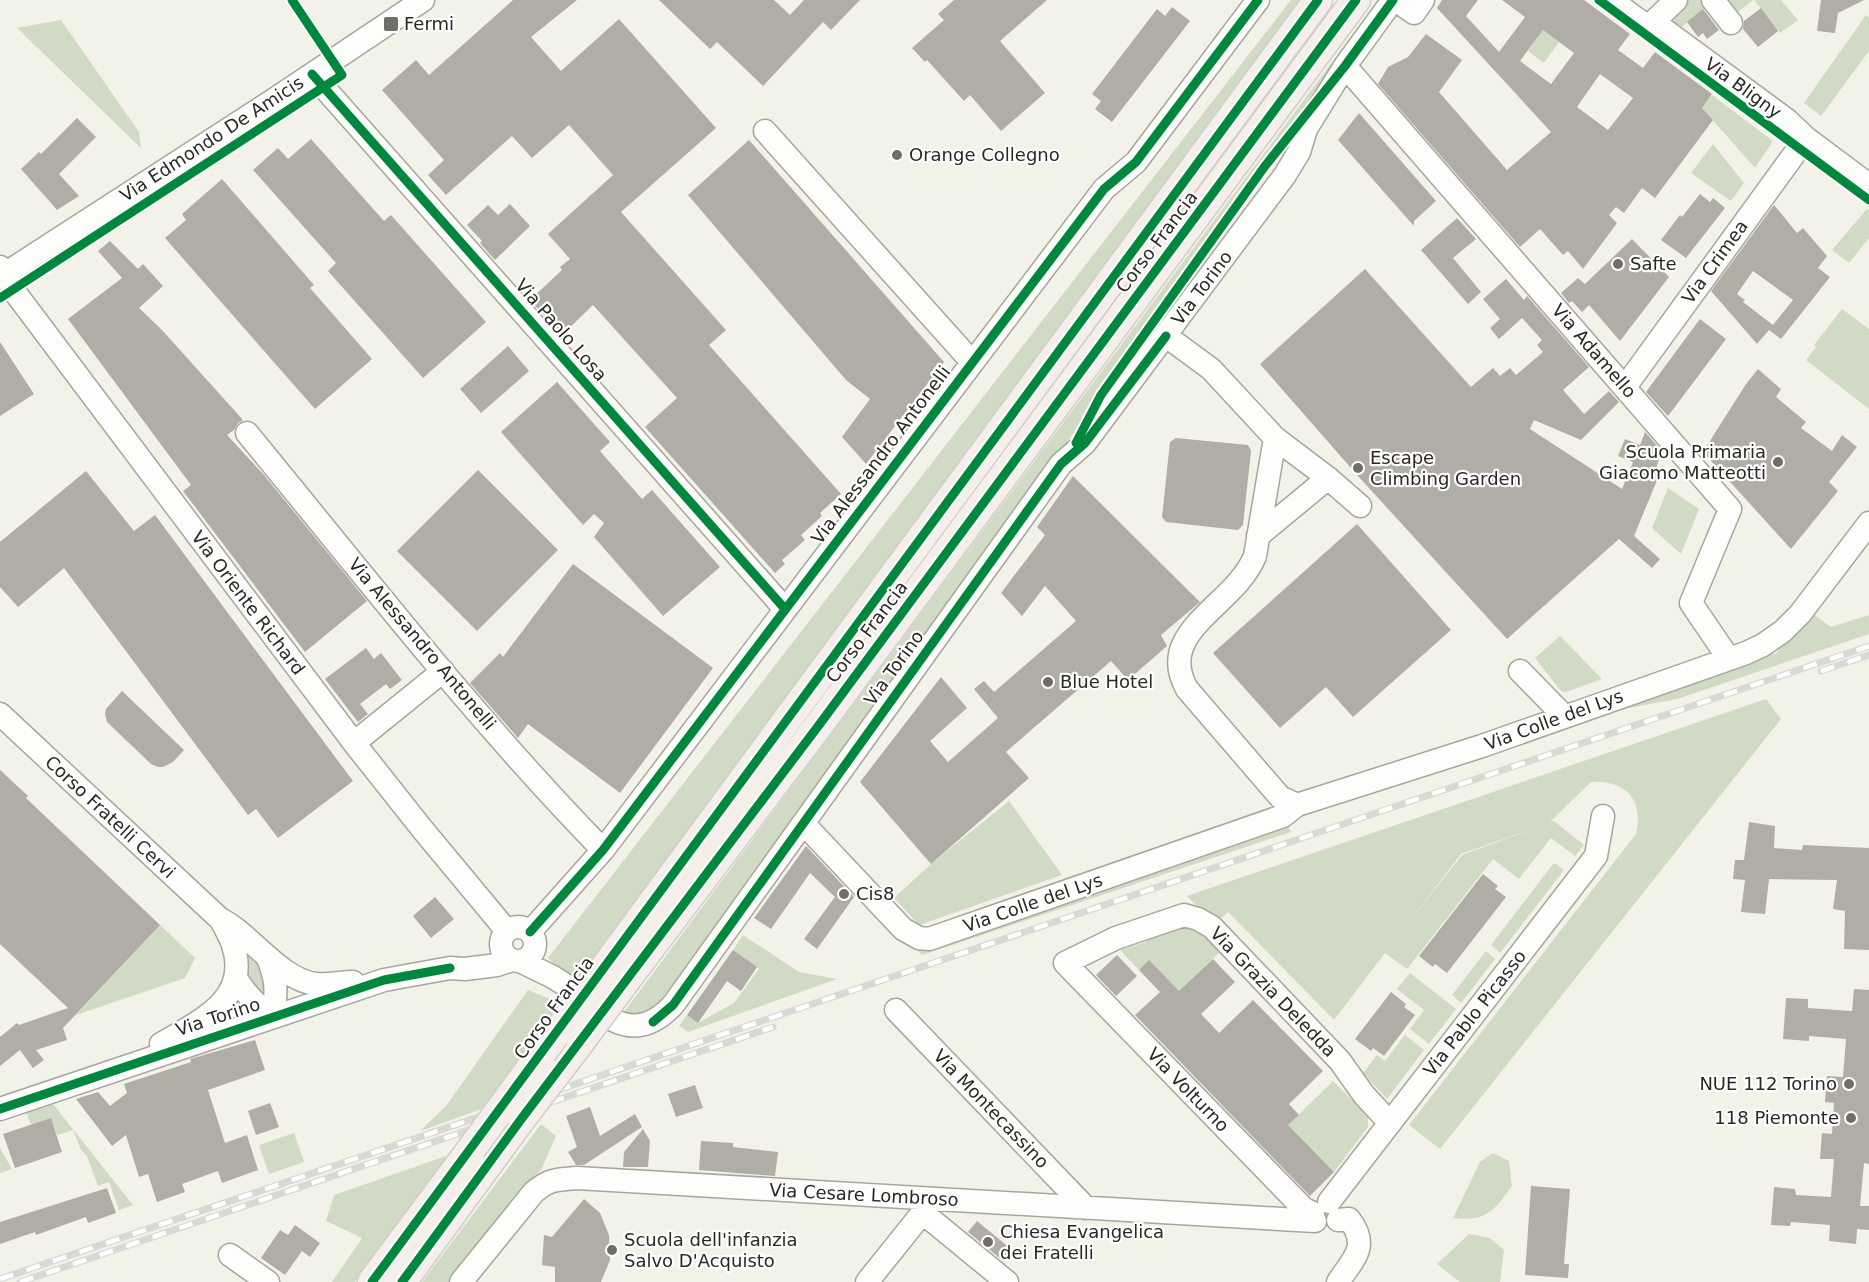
<svg xmlns="http://www.w3.org/2000/svg" width="1869" height="1282" font-family="'DejaVu Sans',sans-serif">
	<style>
		.green { fill: #d1dac4; fill-rule: evenodd }
		.building { fill: #afada6; fill-rule: evenodd }
		.lines { fill: none; stroke-linecap: round; stroke-linejoin: round }
		.minor-casing { stroke: #a7a69e; stroke-width: 25 }
		.major-casing { stroke: #d0cfcb; stroke-width: 31 }
		.minor { stroke: #fdfdfc; stroke-width: 22 }
		.major { stroke: #f4efeb; stroke-width: 28 }
		.rail-casing { stroke: #d9d8d5; stroke-width: 7 }
		.rail { stroke: #fff; stroke-width: 4.5; stroke-dasharray: 14; stroke-linecap: butt }
		.major-bridge-casing { stroke: #d0cfcb; stroke-width: 31; stroke-linecap: butt }
		.major-bridge { stroke: #f4efeb; stroke-width: 28 }
		.cycleway-casing { stroke: #fff; stroke-width: 13 }
		.cycleway { stroke: #00873e; stroke-width: 9 }
		.poi-dot { fill: #706f67; stroke: #fff; stroke-width: 2 }
		.labels { text-anchor: middle; stroke-width: 4.5; stroke-linejoin: round; paint-order: stroke }
		.poi-label { font-size: 18px; fill: #2a2822; stroke: #fff; text-anchor: start }
		.street-label { font-size: 18px; fill: #2a2822; stroke: #fff }
	</style>
	<rect width="100%" height="100%" fill="#f3f2e8"/>
	<path class="green" d="M1291,0H1304L576,984L548,958Z
		M1681,0H1709L1712,3L1679,29L1664,17Z
		M1720,0H1753L1733,16Z
		M1754,0H1781L1798,20L1780,33Z
		M1866,15L1869,17V51L1821,116L1804,103Z
		M61,20L139,132L141,148L17,28Z
		M1543,30L1559,42L1544,63L1528,51Z
		M1357,34L1338,65L656,1015L621,1016L1350,38Z
		M1712,95L1773,141L1755,168L1702,108Z
		M1713,144L1744,183L1731,201L1691,173Z
		M1867,209L1869,211V238L1849,263L1832,250Z
		M1842,309L1869,329V409L1806,360L1816,347L1814,345Z
		M1668,488L1699,509L1681,554L1652,528Z
		M1809,611L1831,627L1869,615V634L1677,699L1623,709L1776,653Z
		M1560,636L1602,679L1566,692L1561,691L1535,658Z
		M1766,699L1781,719L1440,1149L1409,1125L1636,834C1644,799 1625,780 1591,782L1550,822L1554,821L1584,845L1575,856L1551,838L1519,879L1493,859L1407,969L1385,953L1334,1020L1228,912L1215,924L1187,896ZM1538,827L1462,855L1408,923L1461,854Z
		M1009,801L1062,875L919,925L894,898L931,864Z
		M1288,826L1291,832L922,955L900,933L910,941Z
		M1553,864H1556L1564,870L1500,953L1491,945Z
		M1182,922L1196,925L1221,951L1179,991L1149,961L1139,970L1120,950L1146,942V934Z
		M160,925L195,958L185,978L76,1015Z
		M743,935L799,972L837,979L688,1032L679,1026L687,1015L698,1023L734,1003L759,969L733,950Z
		M1486,951L1495,959L1461,1003L1452,995Z
		M250,954L261,956L266,997L245,976V960Z
		M1410,973L1456,1009L1429,1044L1410,1029L1424,1010L1397,989Z
		M528,990L560,1003L482,1109L420,1131L446,1106Z
		M1405,1035L1424,1050L1387,1099L1363,1073L1377,1055L1385,1061Z
		M1333,1081L1368,1116V1127L1334,1172L1288,1125Z
		M49,1103L53,1104L133,1205L119,1210L109,1182L98,1186L87,1156L81,1150L73,1130L57,1135L51,1118L31,1125L26,1111Z
		M541,1124L556,1136L542,1168L449,1282H422Z
		M294,1133L304,1162L269,1174L259,1145Z
		M0,1148L12,1169L0,1173Z
		M1493,1153L1509,1161L1512,1186C1494,1211 1486,1222 1453,1218L1480,1162Z
		M449,1155L355,1282H332L362,1238L326,1221L334,1195Z
		M1469,1234L1490,1238L1504,1250L1500,1282H1460L1437,1264Z"/>
	<path class="building" d="M513,0H577L531,37L561,71L619,19L716,128L621,212L726,330L709,345L841,494L820,513L822,516L801,535L805,540L782,560L785,564L775,573L645,427L677,398L593,305L562,335L530,300L562,270L560,267L570,259L548,234L613,175L569,125L532,158L512,136L446,195L428,175L444,160L382,90L416,60L429,75Z
		M659,0H774L790,15L804,0H860L831,30L823,22L763,86L717,42L710,49Z
		M954,0H1047L1000,41L1045,93L1001,131L970,95L964,101L927,60L925,62L912,48L944,20L938,14Z
		M1442,0H1478L1466,16L1499,52L1525,17L1502,0H1584L1630,34L1618,50L1643,68L1655,52L1712,94L1702,108L1713,120L1655,198L1642,188L1624,213L1616,207L1609,215L1617,223L1583,269L1568,251L1563,255L1540,229L1520,247L1378,84L1388,67L1408,57L1426,34L1462,60L1439,92L1507,170L1551,132L1437,8ZM1543,30L1574,53L1551,84L1520,61ZM1600,74L1633,98L1608,130L1577,107Z
		M1821,0H1864L1838,13L1835,33L1817,31Z
		M1172,7L1190,21L1112,122L1095,109L1101,101L1092,94L1157,9L1165,16Z
		M1761,8L1778,31L1758,47L1743,29L1744,21Z
		M1703,9L1719,30L1707,39L1703,33L1698,37L1687,22Z
		M1359,113L1436,201L1414,221V226L1338,140Z
		M77,118L96,137L59,174L79,196L57,210L21,169L39,152L41,154Z
		M311,139L384,221L391,215L486,322L423,378L328,271L336,263L253,170L278,148L288,159Z
		M749,140L944,362L866,464L842,437L870,399L846,380L688,195Z
		M222,179L314,285L310,288L372,359L315,409L165,238L186,220L182,214Z
		M1700,194L1710,202L1713,198L1725,208L1686,258L1661,240L1680,215L1682,217Z
		M510,204L530,226L495,260L480,243L482,241L467,225L488,205L498,215Z
		M1774,205L1797,233L1803,228L1827,256L1818,268L1830,277L1781,339L1769,330L1757,344L1711,291ZM1753,271L1793,300L1773,325L1743,302L1745,300L1737,294Z
		M1457,218L1476,239L1453,258L1481,292L1468,304L1421,250Z
		M1632,239L1669,277L1620,341L1589,305L1582,312L1572,301L1569,303L1561,293L1578,278L1585,284Z
		M110,241L138,269L143,264L163,286L139,308L162,330L243,420L238,423L234,430L227,435L264,475L367,601L305,652L183,491L191,485L68,319L122,278L98,251Z
		M1365,269L1471,387L1493,368L1500,376L1510,368L1516,375L1543,352L1537,345L1542,340L1522,318L1499,339L1490,328L1500,319L1483,299L1506,279L1524,300L1527,296L1589,367L1563,390L1584,414L1609,391L1619,402L1581,440L1534,420L1530,429L1622,489L1633,462L1618,456L1625,439L1640,445L1645,432L1662,451L1655,471L1660,473L1634,536L1660,559L1652,568L1619,539L1507,639L1358,476L1260,364Z
		M1700,319L1726,339L1668,416L1646,392Z
		M0,342L34,394L0,416Z
		M508,346L529,371L481,413L460,389Z
		M1758,369L1781,389L1776,397L1806,422L1801,428L1832,451L1842,435L1857,447L1829,482L1838,491L1791,549L1703,452L1746,384Z
		M557,382L610,442L600,451L642,499L652,490L720,567L663,616L594,537L604,523L594,514L583,525L501,432Z
		M1176,438L1248,445L1251,451L1243,525L1238,530L1166,522L1162,517L1170,442Z
		M478,470L558,550L477,631L397,551Z
		M86,471L134,531L155,515L353,781L278,838L256,809L248,815L64,568L18,607L0,587V542Z
		M1073,476L1200,602L1161,635L1167,646L1128,680L1111,661L1006,752L1029,778L931,864L860,782L941,677L967,708L930,741L948,762L998,718L974,689L984,681L994,692L1076,621L1045,586L1022,616L1001,593L1045,535L1037,527Z
		M1357,524L1451,630L1353,717L1326,687L1280,728L1213,653Z
		M573,564L713,668L620,793L528,724L518,738L470,683L500,653L503,657Z
		M366,648L374,659L381,653L402,680L390,689L386,684L360,704L368,714L358,722L325,679Z
		M122,691L184,750L173,762L163,767H158L151,764L107,722L105,714L106,709Z
		M0,770L28,796L26,798L160,925L63,1028L67,1040L36,1050L44,1060L33,1068L20,1050L0,1066V1037L17,1023L19,1025L68,1008L0,944Z
		M1749,822L1775,826L1774,848L1802,850L1803,845L1869,848V950L1844,949L1845,911L1833,909L1837,880L1769,879L1765,914L1741,912L1745,880L1733,879L1735,860H1744Z
		M806,846L854,897L817,949L804,939L835,897L810,873L771,929L754,918Z
		M1483,874L1498,886L1495,889L1506,897L1447,973L1435,964L1433,967L1419,956Z
		M435,897L454,919L431,938L413,916Z
		M733,950L757,967L741,991L727,981L698,1023L687,1015Z
		M1117,955L1137,976L1116,996L1096,975Z
		M1213,959L1235,982L1201,1014L1219,1033L1253,1000L1323,1071L1289,1104L1299,1115L1288,1125L1334,1172L1310,1196L1135,1015L1160,992L1139,970L1149,960L1179,991Z
		M1854,989L1869,990V1164L1864,1163L1860,1206H1869V1230L1857,1229L1856,1244L1829,1241L1830,1225L1791,1222L1790,1226L1771,1225L1774,1187L1795,1189L1796,1195L1831,1197L1834,1159H1820L1822,1133L1832,1134L1834,1103L1825,1102L1827,1076L1843,1077L1846,1039L1809,1036V1041L1783,1039L1786,998L1808,999V1008L1852,1011Z
		M1391,992L1406,1004L1404,1007L1415,1015L1384,1056L1373,1048L1371,1051L1355,1039Z
		M255,1040L265,1070L208,1090L225,1143L247,1135L258,1170L222,1183L218,1171L182,1184L185,1192L157,1202L148,1174L139,1177L126,1135L112,1146L76,1099L98,1092L110,1106L127,1093L124,1084L191,1062L190,1059Z
		M695,1085L703,1108L676,1117L668,1094Z
		M270,1103L279,1127L256,1135L248,1111Z
		M590,1107L600,1136L635,1114L642,1127L584,1165H576L568,1152L577,1147L566,1116Z
		M51,1118L62,1152L15,1168L3,1134Z
		M643,1129L650,1141L648,1167H623L624,1152Z
		M701,1141L733,1143V1147L778,1152L775,1176L699,1170Z
		M1531,1186L1570,1189L1564,1264H1569L1568,1278L1525,1275Z
		M107,1188L116,1213L88,1223L86,1217L36,1235L35,1232L0,1244V1222Z
		M584,1199L600,1213L609,1235L610,1260L601,1282H555V1267L542,1265L544,1235L552,1237Z
		M977,1221L1011,1249L1002,1260L968,1232Z
		M295,1225L320,1243L310,1257L302,1251L285,1275L261,1258L280,1230L288,1235Z"/>
	<g class="lines">
		<g class="minor-casing">
			<path id="minor" d="M1396,0L1414,13L1423,0
				M1611,0L1648,27L1666,31L1787,120L1806,138L1869,185
				M1713,0L1731,23
				M1648,27L1676,0
				M1345,66L1730,509L1691,603L1729,659
				M312,74L785,609
				M765,131L972,362
				M0,267L17,295L354,743L423,830L507,931
				M0,277L272,101L423,0
				M1166,336L1211,369L1275,438L1328,478L1360,506
				M1625,387L1806,138
				M247,433C363,574 476,720 603,850
				M1275,438L1255,556C1235,606 1154,631 1187,689L1280,797L1297,805
				M1258,536L1328,478
				M1520,671L1564,716
				M0,714L220,919C251,934 280,980 316,984C327,985 341,982 353,982
				M354,743L443,671
				M804,824L903,929L919,938L929,939L1283,816L1297,805L1482,746L1746,653L1763,645L1783,631L1800,614L1869,523
				M501 944a17 17 0 1 1 34 0a17 17 0 1 1-34 0Z
				M530,932L603,850L1104,189L1136,162L1258,0
				M267,956C277,980 277,990 273,1017
				M520,961L553,977L570,988
				M236,978C246,995 257,1005 273,1017
				M896,1010L1086,1208
				M613,1020C637,1032 656,1023 673,1005L1061,464L1085,443L1285,175L1299,152L1306,129L1345,66L1393,0
				M161,1044C199,1021 251,1000 233,945C230,936 225,928 221,920
				M0,1109L384,980L450,968L465,969L497,965L512,960
				M1329,1202L1596,856L1603,816
				M923,1213L1007,1282
				M1313,1213L1304,1209L1065,963L1116,938L1184,915L1198,919L1212,927L1340,1061L1364,1095L1390,1123
				M1338,1220L1349,1219C1370,1246 1354,1258 1338,1282
				M230,1255L268,1282
				M461,1282L534,1192C551,1178 557,1180 577,1178L1315,1221
				M867,1282L932,1201"/>
		</g>
		<g class="major-casing">
			<path id="major" d="M613,956L1318,0
				M630,975L819,725L1356,0
				M555,1075L581,1041
				M372,1282L472,1148
				M402,1282L522,1118"/>
		</g>
		<use href="#minor" class="minor"/>
		<use href="#major" class="major"/>
		<g class="rail-casing">
			<path id="rail" d="M1821,671L1869,655
				M0,1279L1869,646
				M20,1282L773,1027"/>
		</g>
		<use href="#rail" class="rail"/>
		<g class="major-bridge-casing">
			<path id="major-bridge" d="M581,1041L630,975
				M522,1118L555,1075
				M472,1148L613,956"/>
		</g>
		<use href="#major-bridge" class="major-bridge"/>
		<g class="cycleway-casing">
			<path id="cycleway" d="M1599,0L1869,200
				M312,74L785,609
				M0,298L342,75L292,0
				M1076,443L1101,395L1265,166L1345,66L1393,0
				M530,932L603,850L1104,189L1136,162L1258,0
				M653,1022L673,1005L1061,464L1085,443L1166,336
				M0,1109L384,980L450,968
				M372,1282L1318,0
				M402,1282L522,1118L819,725L1356,0"/>
		</g>
		<use href="#cycleway" class="cycleway"/>
	</g>
	<g class="poi-dot">
		<rect x="383" y="16" width="16" height="16" rx="3"/>
		<circle cx="897" cy="155" r="6"/>
		<circle cx="1618" cy="264" r="6"/>
		<circle cx="1778" cy="462" r="6"/>
		<circle cx="1358" cy="468" r="6"/>
		<circle cx="1048" cy="682" r="6"/>
		<circle cx="844" cy="894" r="6"/>
		<circle cx="1849" cy="1084" r="6"/>
		<circle cx="1851" cy="1118" r="6"/>
		<circle cx="988" cy="1242" r="6"/>
		<circle cx="612" cy="1250" r="6"/>
	</g>
	<g class="labels">
		<g class="poi-label">
			<text x="404" y="30">Fermi</text>
			<text x="909" y="161">Orange Collegno</text>
			<text x="1630" y="270">Safte</text>
			<text x="1766" y="458" text-anchor="end">Scuola Primaria<tspan x="1766" dy="21">Giacomo Matteotti</tspan></text>
			<text x="1370" y="464">Escape<tspan x="1370" dy="21">Climbing Garden</tspan></text>
			<text x="1060" y="688">Blue Hotel</text>
			<text x="856" y="900">Cis8</text>
			<text x="1837" y="1090" text-anchor="end">NUE 112 Torino</text>
			<text x="1839" y="1124" text-anchor="end">118 Piemonte</text>
			<text x="1000" y="1238">Chiesa Evangelica<tspan x="1000" dy="21">dei Fratelli</tspan></text>
			<text x="624" y="1246">Scuola dell'infanzia<tspan x="624" dy="21">Salvo D'Acquisto</tspan></text>
		</g>
		<g class="street-label">
			<text transform="translate(1743 88) rotate(36)" y="6">Via Bligny</text>
			<text transform="translate(212 139) rotate(-33)" y="6">Via Edmondo De Amicis</text>
			<text transform="translate(1157 242) rotate(-53)" y="6">Corso Francia</text>
			<text transform="translate(1715 262) rotate(-54)" y="6">Via Crimea</text>
			<text transform="translate(1202 288) rotate(-53)" y="6">Via Torino</text>
			<text transform="translate(561 330) rotate(49)" y="6">Via Paolo Losa</text>
			<text transform="translate(1594 351) rotate(49)" y="6">Via Adamello</text>
			<text transform="translate(881 455) rotate(-53)" y="6">Via Alessandro Antonelli</text>
			<text transform="translate(248 603) rotate(53)" y="6">Via Oriente Richard</text>
			<text transform="translate(867 632) rotate(-53)" y="6">Corso Francia</text>
			<text transform="translate(422 644) rotate(50)" y="6">Via Alessandro Antonelli</text>
			<text transform="translate(894 668) rotate(-54)" y="6">Via Torino</text>
			<text transform="translate(1554 720) rotate(-20)" y="6">Via Colle del Lys</text>
			<text transform="translate(110 817) rotate(43)" y="6">Corso Fratelli Cervi</text>
			<text transform="translate(1033 903) rotate(-19)" y="6">Via Colle del Lys</text>
			<text transform="translate(1273 992) rotate(46)" y="6">Via Grazia Deledda</text>
			<text transform="translate(554 1008) rotate(-54)" y="6">Corso Francia</text>
			<text transform="translate(1475 1013) rotate(-52)" y="6">Via Pablo Picasso</text>
			<text transform="translate(218 1017) rotate(-18)" y="6">Via Torino</text>
			<text transform="translate(1188 1090) rotate(46)" y="6">Via Volturno</text>
			<text transform="translate(991 1109) rotate(46)" y="6">Via Montecassino</text>
			<text transform="translate(864 1195) rotate(3)" y="6">Via Cesare Lombroso</text>
		</g>
	</g>
</svg>
